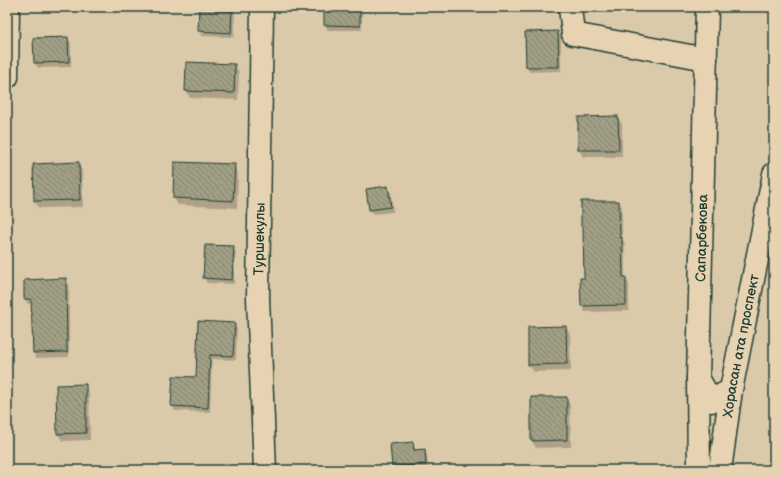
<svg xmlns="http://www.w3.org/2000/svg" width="781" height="477" font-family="'Balsamiq Sans',sans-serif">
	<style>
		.shadow { fill: #0003 }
		.building { fill: url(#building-back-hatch); stroke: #1f3d34 }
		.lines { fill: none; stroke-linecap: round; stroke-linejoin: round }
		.minor-casing { stroke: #1f3d34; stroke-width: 25 }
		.major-casing { stroke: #1f3d34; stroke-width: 25 }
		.minor { stroke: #e7d3b1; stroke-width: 22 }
		.major { stroke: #e7d3b1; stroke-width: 22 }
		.labels { text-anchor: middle; stroke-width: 3; stroke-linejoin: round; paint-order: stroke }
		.street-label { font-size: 14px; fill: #1f3d34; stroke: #e7d3b1 }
	</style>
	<defs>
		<pattern id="building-back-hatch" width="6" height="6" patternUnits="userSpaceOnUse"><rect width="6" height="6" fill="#a19f85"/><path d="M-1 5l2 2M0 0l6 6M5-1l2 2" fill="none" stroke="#83836e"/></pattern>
	</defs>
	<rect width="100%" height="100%" fill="#dbcaaa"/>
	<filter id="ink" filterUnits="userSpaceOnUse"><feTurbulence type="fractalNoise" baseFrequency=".025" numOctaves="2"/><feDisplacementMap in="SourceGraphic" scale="8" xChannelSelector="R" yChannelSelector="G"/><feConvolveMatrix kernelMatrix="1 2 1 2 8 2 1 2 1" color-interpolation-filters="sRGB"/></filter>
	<g filter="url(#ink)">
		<path class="shadow" d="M200,7H235L234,37L202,36L199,31Z
			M325,7H362V30H328L325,25Z
			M738,7H761L760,12Z
			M558,32L561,37V71L529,72L527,67L526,33Z
			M68,38L71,43V67L38,68L35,63L34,39Z
			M235,65L239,72L238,100L190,98L186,91Z
			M618,117L622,124V157H583L579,150V118Z
			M78,163L82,171L83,207L39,208L35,201Z
			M175,163L234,165L238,173L237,208L178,205L174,198Z
			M388,187L391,192L393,212L373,214L370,210Z
			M619,202L622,207V240L625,244V278L629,284V311L585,312L582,306L585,279L584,231L582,226Z
			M206,246L233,247L236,252L234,284L207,283L204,278Z
			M66,279L69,284V357L36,358L34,353L32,303L28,304L25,299Z
			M199,322L234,324L237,329L236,360L212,359L210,412L175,411L172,406L174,377L197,378Z
			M566,327L570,334L571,371L534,372L529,365Z
			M85,385L89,392L90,440L62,441L58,434Z
			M566,398L570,405L571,447L536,448L532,441Z
			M413,443L416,451L424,450L427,455L428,469L394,470L392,467L391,445Z
			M208,468L234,469V470H208Z"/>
		<path class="building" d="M199,7H232L231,33L198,31Z
			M324,7H360V26L324,25Z
			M558,31L559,67H526L525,32Z
			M68,37L69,62L34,63L33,38Z
			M186,62L235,64L234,93L185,91Z
			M618,116L619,150H578V117Z
			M79,162L80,200L34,201L33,164Z
			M174,162L235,164L233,201L173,198Z
			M388,186L391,207L369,210L366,189Z
			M581,201H619L620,238L622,237L623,277H626V305L581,306L580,278H584L583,226L581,227Z
			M205,245L234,246L232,280L203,278Z
			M66,278L67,352L33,353L31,299H24V280Z
			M198,321L235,323L233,356L210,355L208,408L171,406L173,376L196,377Z
			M566,326L567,364L528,365V327Z
			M86,384V433L57,434L56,385Z
			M531,397H567V440L531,441Z
			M413,442L414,450L425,449L426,464L392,467L390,444Z"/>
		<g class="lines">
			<g class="minor-casing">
				<g id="minor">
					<path d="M262,7L258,298L265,470"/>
					<path d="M570,7L573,34L706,59"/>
					<path d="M7,77L8,7"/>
					<path d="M698,378L711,401L731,390"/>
					<path id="s1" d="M699,470L698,378L707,7"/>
				</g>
			</g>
			<g class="major-casing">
				<g id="major">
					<path id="s2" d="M720,470L731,390L774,174"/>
				</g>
			</g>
			<use href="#minor" class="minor"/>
			<use href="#major" class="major"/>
		</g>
	</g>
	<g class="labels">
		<g class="street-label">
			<text dy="5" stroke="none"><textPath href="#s1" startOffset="232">Сапарбекова</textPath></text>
			<text transform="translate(259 239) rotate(-89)" y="5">Туршекулы</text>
			<text dy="5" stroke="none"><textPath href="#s2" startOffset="126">Хорасан ата проспект</textPath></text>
		</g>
	</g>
	<rect width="781" height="477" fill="none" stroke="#e7d3b1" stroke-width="24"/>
	<rect x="12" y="12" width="757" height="453" fill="none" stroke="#1f3d34" stroke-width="1.5" filter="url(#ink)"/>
</svg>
